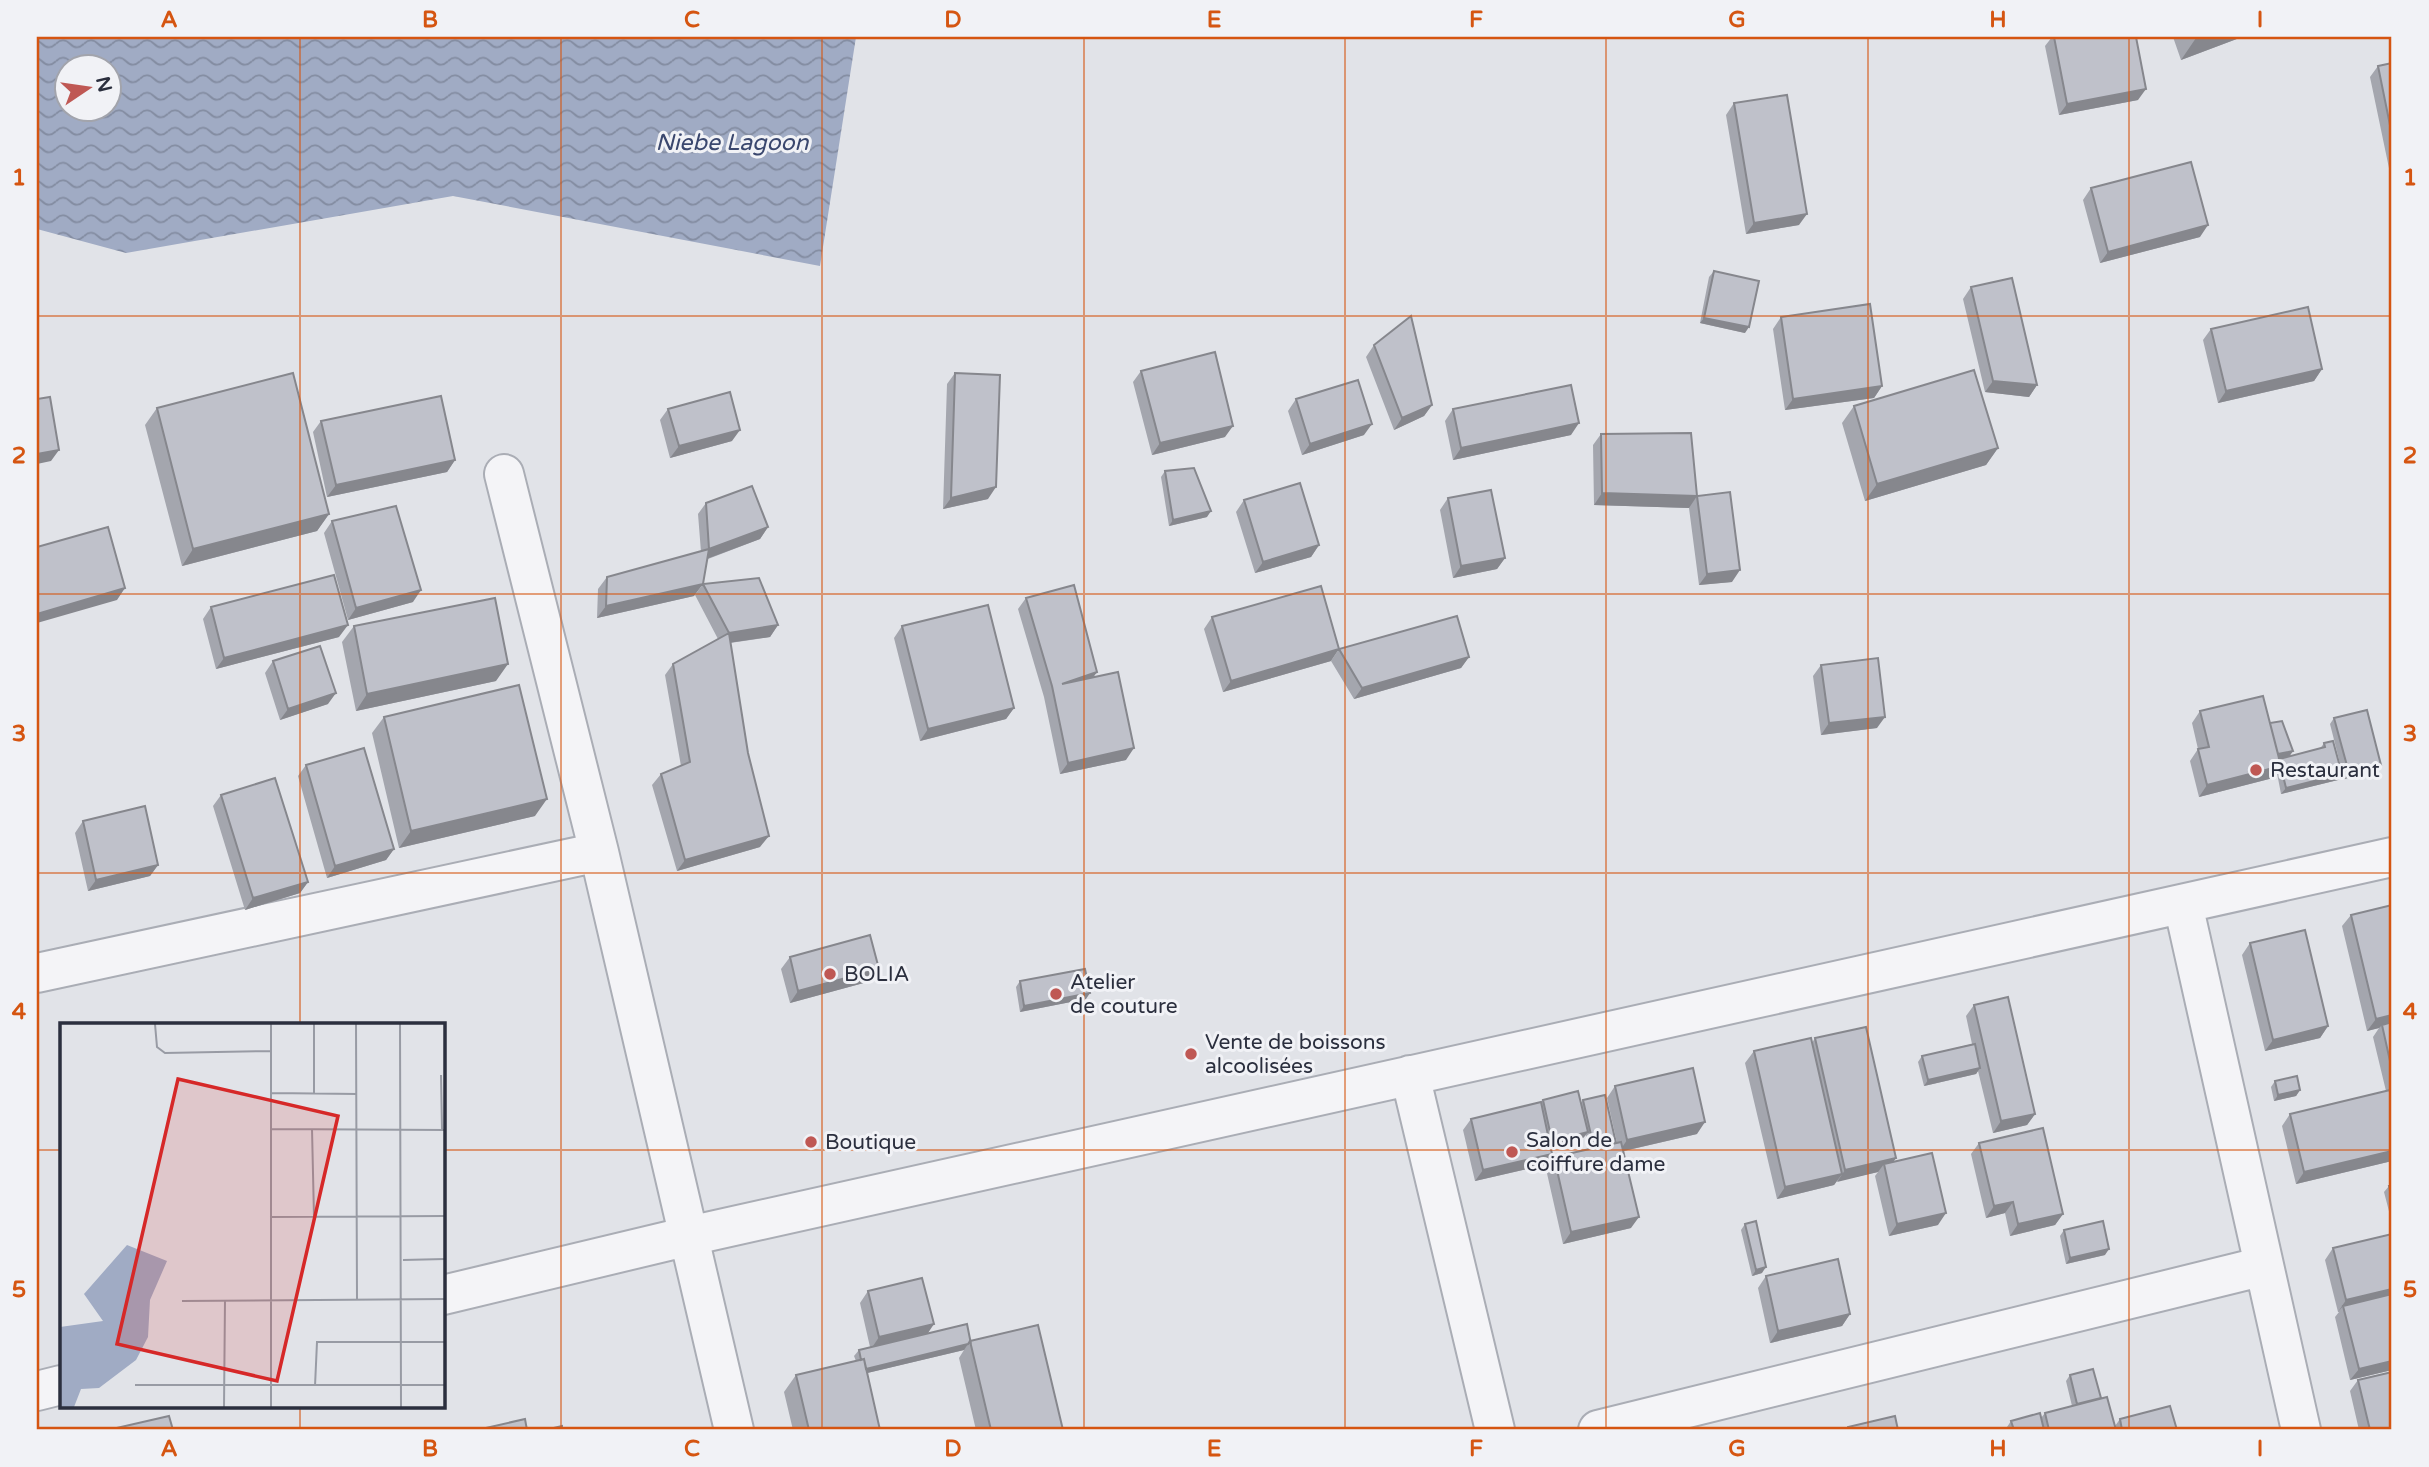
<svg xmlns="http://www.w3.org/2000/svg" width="2429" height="1467" font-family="'Varela Round',sans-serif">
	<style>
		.water { fill: url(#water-waves); fill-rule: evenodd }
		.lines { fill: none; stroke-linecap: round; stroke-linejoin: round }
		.street-casing { stroke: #aaadb5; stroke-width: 42 }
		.street { stroke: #f4f4f7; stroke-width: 38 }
		.wall { fill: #a4a6ae }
		.shaded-wall { fill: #86878d }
		.building { fill: #bfc1ca; stroke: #86878d; stroke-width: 2 }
		.grid { fill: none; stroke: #d55511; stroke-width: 2; stroke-opacity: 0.55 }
		.poi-dot { fill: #bf5854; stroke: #f1f2f6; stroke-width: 2.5 }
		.labels { text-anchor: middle; stroke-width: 6; stroke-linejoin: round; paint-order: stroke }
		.poi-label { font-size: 21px; fill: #2b2f3e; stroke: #f1f2f6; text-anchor: start }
		.water-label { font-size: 23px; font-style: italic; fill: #3a476e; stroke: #f1f2f6 }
		.inset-road { fill: none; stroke: #989ba4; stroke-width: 2 }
		.view { fill: #d62828; fill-opacity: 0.15; stroke: #d62828; stroke-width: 3.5 }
		.inset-edge { fill: none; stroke: #2b2f3e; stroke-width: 3.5 }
		.neatline { fill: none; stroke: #d55511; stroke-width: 2.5 }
		.grid-label { font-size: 23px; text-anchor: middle; font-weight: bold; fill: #d55511 }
	</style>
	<defs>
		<pattern id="water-waves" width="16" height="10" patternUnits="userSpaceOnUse" patternTransform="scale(1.75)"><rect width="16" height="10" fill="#a0abc4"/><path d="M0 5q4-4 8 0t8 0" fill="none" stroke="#838ca1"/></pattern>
	</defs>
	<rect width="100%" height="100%" fill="#e1e3e8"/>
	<path class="water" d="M37,37H856L820,266L453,196L126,253L37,229ZM66,66H108V108H66Z"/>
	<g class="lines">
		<g class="street-casing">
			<path id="street" d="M504,474L599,852L734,1430
				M2183,904L2301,1430
				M37,973L599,852
				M1410,1075L1495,1430
				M443,1295L689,1236L2392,857
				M37,1391L61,1385
				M1598,1430L2264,1266"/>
		</g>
		<use href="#street" class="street"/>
	</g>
	<path class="wall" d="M2052,37H2136L2138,100L2059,115L2045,46Z
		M2173,37H2242L2181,60Z
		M2392,63V172L2390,173L2370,77L2378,66Z
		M1734,103L1799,225L1746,234L1726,115Z
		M2091,188L2200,237L2100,263L2083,200Z
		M1714,271L1745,333L1700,323L1709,277Z
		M1971,287L2037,385L2029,397L1985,392L1963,299Z
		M1781,317L1882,386L1874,398L1785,410L1773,329Z
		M2211,329L2322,369L2314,381L2218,403L2203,340Z
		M1374,345L1432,405L1424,416L1394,430L1366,357Z
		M1141,371L1225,437L1152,455L1133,382Z
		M955,373L988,499L943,509L947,384Z
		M1296,399L1364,435L1302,455L1288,411Z
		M1854,406L1998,448L1986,465L1865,501L1842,423Z
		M157,408L329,514L317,531L182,566L145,425Z
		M668,409L732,441L670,458L660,420Z
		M1453,409L1571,435L1453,460L1445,421Z
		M321,421L455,460L447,472L327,497L313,432Z
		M1601,434L1697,496L1732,582L1699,585L1689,508L1594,505L1593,445Z
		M1165,471L1207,517L1169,526L1161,477Z
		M1448,498L1505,558L1497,569L1453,578L1440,510Z
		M1244,500L1319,545L1311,557L1255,573L1236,512Z
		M706,503L768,527L760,539L708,559L694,596L597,618L598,589L607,577L701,552L698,514Z
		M332,521L413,602L348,620L324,533Z
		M703,584L778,625L770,637L730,643L760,847L677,871L652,785L661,774L681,766L665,675L673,664L718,639L695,595Z
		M1026,598L1097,672L1093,677L1126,760L1060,774L1044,697L1018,609Z
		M211,607L339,637L216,669L203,619Z
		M1212,617L1331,661L1223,692L1204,629Z
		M354,626L496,681L356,711L342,642Z
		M902,626L1014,708L1006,719L920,741L894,638Z
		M1339,649L1469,657L1461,668L1354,699L1331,661Z
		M273,661L328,704L280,720L265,673Z
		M1821,665L1877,728L1821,735L1813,676Z
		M2200,711L2270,723L2290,756L2320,749L2324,743L2338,780L2281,794L2277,773L2273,778L2199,797L2190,761L2198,749L2192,723Z
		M384,717L535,816L399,848L372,733Z
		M2334,718L2381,765L2377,771L2344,779L2330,724Z
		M306,765L394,849L386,860L327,878L298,776Z
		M221,795L308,882L300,893L245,910L213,806Z
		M83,821L158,865L150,876L88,891L75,833Z
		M2392,905V1161L2296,1184L2282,1126L2290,1114L2386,1091L2373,1037L2379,1028L2367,1031L2342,926L2351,915Z
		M2250,943L2328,1026L2320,1038L2265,1051L2242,955Z
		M790,957L879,969L871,981L790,1003L781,969Z
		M1020,981L1086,999L1020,1012L1016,987Z
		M1974,1005L2035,1114L2027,1125L1993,1133L1978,1071L1976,1074L1924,1086L1918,1062L1922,1056L1972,1044L1966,1016Z
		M1815,1038L1894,1162L1938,1225L1889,1236L1875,1176L1878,1172L1837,1181L1834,1185L1777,1199L1745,1063L1754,1051L1812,1043Z
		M2275,1081L2300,1090L2296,1096L2274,1101L2271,1087Z
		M1615,1086L1697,1134L1624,1151L1631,1228L1563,1244L1546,1169L1554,1157L1589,1149L1586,1135L1583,1138L1551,1146L1544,1165L1475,1181L1463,1130L1471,1119L1541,1102L1543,1100L1581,1103L1583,1100L1616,1143H1617L1607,1098Z
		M1979,1143L2063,1214L2055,1225L2010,1236L2005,1213L1986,1218L1971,1154Z
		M2389,1186H2392V1219H2391L2384,1192Z
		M1745,1224L1762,1273L1752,1276L1741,1230Z
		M2064,1230L2105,1255L2066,1264L2060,1236Z
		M2392,1234V1370L2350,1380L2335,1317L2339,1312H2338L2325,1260L2333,1248Z
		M1766,1276L1850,1314L1842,1326L1770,1343L1758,1288Z
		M868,1291L927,1334L970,1341L1063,1430H976L959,1358L964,1350L867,1373L880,1430H793L784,1392L796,1375L856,1361L854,1356L859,1350L870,1347L860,1303Z
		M2070,1375L2101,1398L2115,1426L2120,1419L2177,1430H2005L2011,1421L2041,1418L2045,1413L2072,1406L2066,1381Z
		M2358,1380L2392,1430H2359L2350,1391Z"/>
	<path class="shaded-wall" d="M2200,37H2242L2181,60L2196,38Z
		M2146,89L2138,100L2059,115L2067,104Z
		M1807,214L1799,225L1746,234L1754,223Z
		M2208,225L2200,237L2100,263L2108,252Z
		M1704,318L1749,327L1745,333L1700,323Z
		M2322,369L2314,381L2218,403L2226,391Z
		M1993,381L2037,385L2029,397L1985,392Z
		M1882,386L1874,398L1785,410L1793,399Z
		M1432,405L1424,416L1394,430L1402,418Z
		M1579,423L1571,435L1453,460L1461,448Z
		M1372,424L1364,435L1302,455L1310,444Z
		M1233,426L1225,437L1152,455L1160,443Z
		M740,430L732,441L670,458L679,446Z
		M1998,448L1986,465L1865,501L1877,484Z
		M59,450L51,461L37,464V454Z
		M455,460L447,472L327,497L336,485Z
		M996,487L988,499L943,509L951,498Z
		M1602,493L1697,496L1689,508L1594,505Z
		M1211,511L1207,517L1169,526L1173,520Z
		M329,514L317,531L182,566L193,549Z
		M768,527L760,539L701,561L709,549Z
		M1319,545L1311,557L1255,573L1263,562Z
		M1505,558L1497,569L1453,578L1461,566Z
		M1740,570L1732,582L1699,585L1707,574Z
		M703,584L694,596L597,618L606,606Z
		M125,588L117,600L37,623V614Z
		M421,590L413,602L348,620L356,608Z
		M348,625L339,637L216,669L224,658Z
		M778,625L770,637L721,644L729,633Z
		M1339,649L1331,661L1223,692L1231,681Z
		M1469,657L1461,668L1354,699L1362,688Z
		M508,664L496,681L356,711L367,694Z
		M1097,672L1089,683L1062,684Z
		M336,693L328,704L280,720L288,709Z
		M1014,708L1006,719L920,741L928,729Z
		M1885,717L1877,728L1821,735L1829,723Z
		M1134,748L1126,760L1060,774L1068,763Z
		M2293,751L2289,757L2273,761L2277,755Z
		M2381,765L2377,771L2344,779L2349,773Z
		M2281,766L2273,778L2199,797L2207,785Z
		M2342,774L2338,780L2281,794L2286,788Z
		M547,799L535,816L399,848L411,831Z
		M769,836L760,847L677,871L685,860Z
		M394,849L386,860L327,878L335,866Z
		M158,865L150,876L88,891L96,880Z
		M308,882L300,893L245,910L253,898Z
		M879,969L871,981L790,1003L798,991Z
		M1090,993L1086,999L1020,1012L1024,1006Z
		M2392,1015V1025H2382L2379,1028L2367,1031L2376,1019Z
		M2328,1026L2320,1038L2265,1051L2273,1040Z
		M1980,1068L1976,1074L1924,1086L1928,1080Z
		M2300,1090L2296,1096L2274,1101L2278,1095Z
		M2035,1114L2027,1125L1993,1133L2001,1121Z
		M1705,1122L1697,1134L1619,1152L1627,1140Z
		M1588,1132L1583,1138L1548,1147L1552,1141Z
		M2392,1151V1161L2296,1184L2304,1172Z
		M1552,1154L1544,1165L1475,1181L1483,1170Z
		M1896,1158L1888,1170L1884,1164L1878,1172L1837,1182L1845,1170Z
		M1842,1174L1834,1185L1777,1199L1785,1187Z
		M2013,1202L2005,1213L1986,1218L1994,1206Z
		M1946,1213L1938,1225L1889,1236L1897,1224Z
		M2063,1214L2055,1225L2010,1236L2018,1224Z
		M1639,1217L1631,1228L1563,1244L1571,1232Z
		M2109,1249L2105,1255L2066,1264L2070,1258Z
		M1766,1267L1762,1273L1752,1276L1756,1270Z
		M2392,1289V1299L2343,1306L2338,1312L2346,1300Z
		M1850,1314L1842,1326L1770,1343L1778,1331Z
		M934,1324L926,1336L871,1349L879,1337Z
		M968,1344L964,1350L859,1375L863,1369Z
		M2392,1361V1370L2350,1380L2359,1369Z"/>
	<path class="building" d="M2054,37H2136L2146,89L2067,104Z
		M2392,63V135L2378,66Z
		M1787,95L1807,214L1754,223L1734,103Z
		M2191,162L2208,225L2108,252L2091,188Z
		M1714,271L1759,281L1749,327L1704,318Z
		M2012,278L2037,385L1993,381L1971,287Z
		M1870,304L1882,386L1793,399L1781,317Z
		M2308,307L2322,369L2226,391L2211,329Z
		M1411,316L1432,405L1402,418L1374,345Z
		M1215,352L1233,426L1160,443L1141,371Z
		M1974,370L1998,448L1877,484L1854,406Z
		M293,373L329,514L193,549L157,408Z
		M955,373L1000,375L996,487L951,498Z
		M1358,380L1372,424L1310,444L1296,399Z
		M1571,385L1579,423L1461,448L1453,409Z
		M730,392L740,430L679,446L668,409Z
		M441,396L455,460L336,485L321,421Z
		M50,397L59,450L37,454V399Z
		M1691,433L1697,496L1602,493L1601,434Z
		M1194,468L1211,511L1173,520L1165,471Z
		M1300,483L1319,545L1263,562L1244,500Z
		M752,486L768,527L709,549L706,503Z
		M1491,490L1505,558L1461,566L1448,498Z
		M1730,492L1740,570L1707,574L1697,496Z
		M396,506L421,590L356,608L332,521Z
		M108,527L125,588L37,614V547Z
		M709,549L703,584L606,606L607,577Z
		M334,575L348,625L224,658L211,607Z
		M759,578L778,625L729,633L703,584Z
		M1074,585L1097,672L1062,684L1118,672L1134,748L1068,763L1052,686L1026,598Z
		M1321,586L1339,649L1231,681L1212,617Z
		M495,598L508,664L367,694L354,626Z
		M988,605L1014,708L928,729L902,626Z
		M1457,616L1469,657L1362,688L1339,649Z
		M729,633L748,753L769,836L685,860L661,774L690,762L673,664Z
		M320,646L336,693L288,709L273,661Z
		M1878,658L1885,717L1829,723L1821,665Z
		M519,685L547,799L411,831L384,717Z
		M2263,696L2281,766L2207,785L2198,749L2209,747L2200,711Z
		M2367,710L2381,765L2349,773L2334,718Z
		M2282,721L2293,751L2278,754L2270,723Z
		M2333,741L2342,774L2286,788L2279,759L2325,747L2324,743Z
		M364,748L394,849L335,866L306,765Z
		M275,778L308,882L253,898L221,795Z
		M145,806L158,865L96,880L83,821Z
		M2392,905V1015L2376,1019L2351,915Z
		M2305,930L2328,1026L2273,1040L2250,943Z
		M870,935L879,969L798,991L790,957Z
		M1085,969L1090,993L1024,1006L1020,981Z
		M2008,997L2035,1114L2001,1121L1974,1005Z
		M2392,1022V1070L2382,1025Z
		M1866,1027L1896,1158L1845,1170L1815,1038Z
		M1811,1038L1842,1174L1785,1187L1754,1051Z
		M1975,1044L1980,1068L1928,1080L1922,1056Z
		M1693,1068L1705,1122L1627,1140L1615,1086Z
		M2297,1076L2300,1090L2278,1095L2275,1081Z
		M2390,1090L2392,1102V1151L2304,1172L2290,1114Z
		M1578,1091L1588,1132L1552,1141L1543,1100Z
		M1605,1095L1616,1143L1594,1148L1583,1100Z
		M1541,1102L1552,1154L1483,1170L1471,1119Z
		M2043,1128L2063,1214L2018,1224L2013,1202L1994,1206L1979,1143Z
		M1621,1142L1639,1217L1571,1232L1554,1157Z
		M1932,1153L1946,1213L1897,1224L1884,1164Z
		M2389,1186H2392V1202Z
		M1756,1221L1766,1267L1756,1270L1745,1224Z
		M2103,1221L2109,1249L2070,1258L2064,1230Z
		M2392,1234V1289L2346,1300L2333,1248Z
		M1838,1259L1850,1314L1778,1331L1766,1276Z
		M922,1278L934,1324L879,1337L868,1291Z
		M2392,1294V1361L2359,1369L2343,1306Z
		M967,1324L971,1344L970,1341L968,1344L866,1369L864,1359L861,1360L859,1350Z
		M1038,1325L1063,1430H991L970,1341Z
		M864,1359L880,1430H809L796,1375Z
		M2093,1369L2101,1398L2077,1404L2070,1375Z
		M2392,1372V1430H2370L2358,1380Z
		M2107,1397L2116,1430H2049L2045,1413Z
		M2170,1406L2177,1430H2122L2120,1419Z
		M2040,1413L2044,1430H2014L2011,1421Z
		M169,1416L173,1430H112V1429Z
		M1895,1416L1898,1430H1848V1427Z
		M525,1419L527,1430H477Z
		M562,1426V1430H545Z"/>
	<path class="grid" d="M300,37V1024M561,37V1430M822,37V1430M1084,37V1430M1345,37V1430M1606,37V1430M1868,37V1430M2129,37V1430M37,316H2392M37,594H2392M37,873H2392M37,1150H61M443,1150H2392M300,1406V1430"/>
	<g class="poi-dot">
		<circle cx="2256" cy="770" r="7"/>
		<circle cx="830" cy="974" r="7"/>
		<circle cx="1056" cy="994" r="7"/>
		<circle cx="1191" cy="1054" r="7"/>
		<circle cx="811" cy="1142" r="7"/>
		<circle cx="1512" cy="1152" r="7"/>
	</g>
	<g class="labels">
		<g class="poi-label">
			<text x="2270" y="777">Restaurant</text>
			<text x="844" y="981">BOLIA</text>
			<text x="1070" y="989">Atelier<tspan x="1070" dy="24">de couture</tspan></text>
			<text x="1205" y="1049">Vente de boissons<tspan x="1205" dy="24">alcoolisées</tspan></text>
			<text x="1526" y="1147">Salon de<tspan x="1526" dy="24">coiffure dame</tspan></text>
			<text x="825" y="1149">Boutique</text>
		</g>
		<g class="water-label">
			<text x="732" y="150">Niebe Lagoon</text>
		</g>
	</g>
	<g transform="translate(60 1023)">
		<rect width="385" height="385" fill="#e1e3e8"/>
		<path d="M67,222L107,238L90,277L88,314L76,337L39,365L21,366L14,384H0V304L43,298L24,271Z" fill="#a0abc4"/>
		<path class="inset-road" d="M95,1L97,24L105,30L211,28M296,1L297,277M340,1L341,384M381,52L382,107M211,70L297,71M254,71V1M211,106L385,107M252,106L254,194M210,194L385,193M343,237L385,236M122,278L385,276M75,362H385M255,363L257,319H385M164,384L165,277M211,384V1"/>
		<path class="view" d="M118,56L278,93L217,358L57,321Z"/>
		<rect width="385" height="385" class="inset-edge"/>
	</g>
	<rect width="2429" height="1467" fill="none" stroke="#f1f2f6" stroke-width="77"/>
	<g transform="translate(88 88) rotate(77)"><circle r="33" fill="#f1f2f6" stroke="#a2a4ac" stroke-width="2"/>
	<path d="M0-5L12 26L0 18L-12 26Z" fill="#bf5854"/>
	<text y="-10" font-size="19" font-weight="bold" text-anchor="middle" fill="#2b2f3e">N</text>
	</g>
	<rect x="38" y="38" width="2352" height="1390" class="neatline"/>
	<g class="grid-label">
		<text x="169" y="27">A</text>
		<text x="430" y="27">B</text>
		<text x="692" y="27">C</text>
		<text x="953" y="27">D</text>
		<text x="1214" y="27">E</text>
		<text x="1476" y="27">F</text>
		<text x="1737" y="27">G</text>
		<text x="1998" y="27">H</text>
		<text x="2260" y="27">I</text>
		<text x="19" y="185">1</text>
		<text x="2410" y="185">1</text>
		<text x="19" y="463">2</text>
		<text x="2410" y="463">2</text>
		<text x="19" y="741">3</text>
		<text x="2410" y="741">3</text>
		<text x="19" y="1019">4</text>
		<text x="2410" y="1019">4</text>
		<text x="19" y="1297">5</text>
		<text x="2410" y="1297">5</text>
		<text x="169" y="1456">A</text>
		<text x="430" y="1456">B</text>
		<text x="692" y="1456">C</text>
		<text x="953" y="1456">D</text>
		<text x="1214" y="1456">E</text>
		<text x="1476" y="1456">F</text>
		<text x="1737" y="1456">G</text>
		<text x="1998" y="1456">H</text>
		<text x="2260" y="1456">I</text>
	</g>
</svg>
